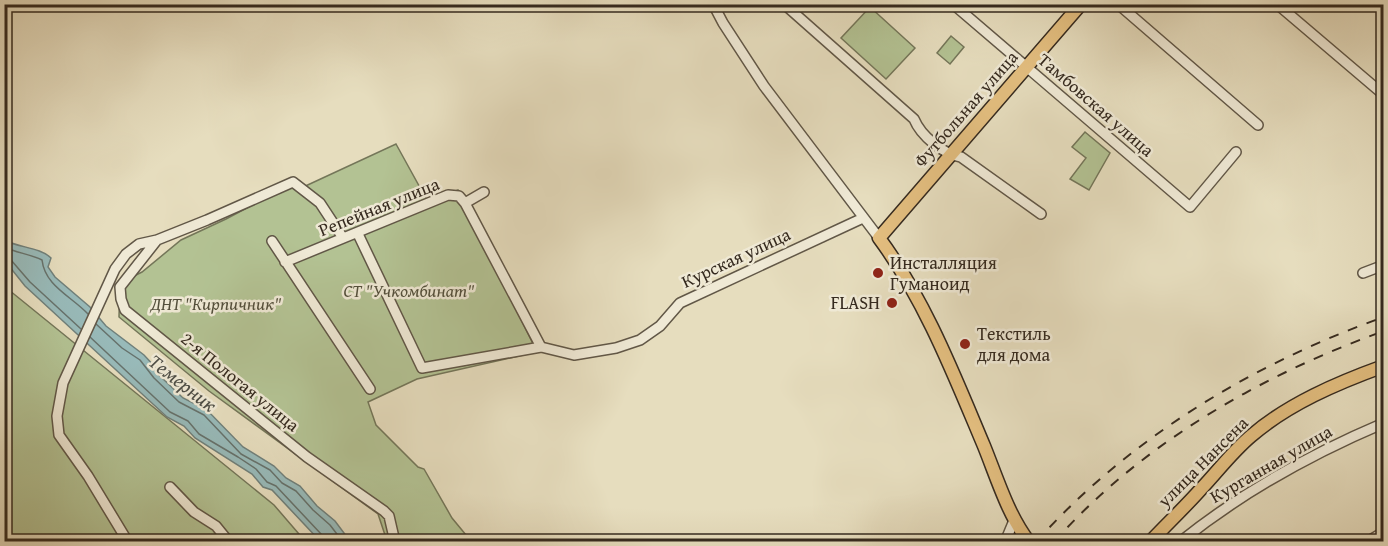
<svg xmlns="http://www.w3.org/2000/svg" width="1388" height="546" font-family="'Gentium Book Plus',serif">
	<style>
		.green { fill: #b3c293; stroke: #747659; stroke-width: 1.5 }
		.water { fill: #98bab9; stroke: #70807b; stroke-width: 1.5 }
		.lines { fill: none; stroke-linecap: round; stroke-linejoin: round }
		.shore { stroke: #66726c; stroke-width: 1.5 }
		.minor-casing { stroke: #615747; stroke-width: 12 }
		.major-casing { stroke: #352a1f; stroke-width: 15 }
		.minor { stroke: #efe9d5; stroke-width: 9 }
		.major { stroke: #e3be7f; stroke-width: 12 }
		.rail { stroke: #352a1f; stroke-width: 2; stroke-dasharray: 10 10; stroke-linecap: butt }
		.poi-dot { fill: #8f2418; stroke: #efe9d5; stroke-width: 2 }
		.labels { text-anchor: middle; stroke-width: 5; stroke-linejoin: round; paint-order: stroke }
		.street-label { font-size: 18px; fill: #352a1f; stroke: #efe9d5 }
		.poi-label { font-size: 18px; fill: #352a1f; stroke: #efe9d5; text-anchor: start }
		.park-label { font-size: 18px; font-style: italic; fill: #54503c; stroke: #efe9d5 }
		.water-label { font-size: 20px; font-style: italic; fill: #4e4e46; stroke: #efe9d5 }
	</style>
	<rect width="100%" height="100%" fill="#e6ddbe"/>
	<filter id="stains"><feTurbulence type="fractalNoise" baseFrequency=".00333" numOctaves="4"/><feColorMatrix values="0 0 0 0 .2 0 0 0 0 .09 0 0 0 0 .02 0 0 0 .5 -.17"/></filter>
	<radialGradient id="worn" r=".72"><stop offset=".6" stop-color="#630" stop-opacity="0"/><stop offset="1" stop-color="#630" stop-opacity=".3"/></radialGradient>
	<path class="green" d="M870,7L915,48L886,79L841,38Z
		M951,36L964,47L950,64L937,53Z
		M1085,132L1110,153L1089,190L1070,179L1086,158L1072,147Z
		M396,144L428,202L458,190L537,352L417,379L368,402L376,425L418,467L424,469L452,518L471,541H387L378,514L209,391L119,317L120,283L142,272L181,240L226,219L294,183L299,189Z
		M4,286L274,505L305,541H5Z"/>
	<path class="water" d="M4,240C19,248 40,247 51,258L48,267L55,277L90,307L106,326L144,355L156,368L158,374L183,398L207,410L243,447L274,466L286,478L300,486L317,506L335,521L350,541H320L272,490L263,487L252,474L195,438L184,426L167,417L25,286L5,261Z"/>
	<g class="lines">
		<path class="shore" d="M4,247C17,253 30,254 42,260C45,286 71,296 88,314
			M4,258L11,260L30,282L81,329
			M96,324L122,348L140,360L154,378L179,402L204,415L241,454L270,470L282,483L296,491L313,510L330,525L343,542
			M90,337L170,412L188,421L199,434L238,457L256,469L267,482L276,486L322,535L324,542"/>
		<g class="minor-casing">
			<path id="minor" d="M713,4L723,23L764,86L879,238
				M784,4L914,119C921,136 943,154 961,157L1041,214
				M953,4L1190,207L1236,152
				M1118,4L1258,125
				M1277,4L1384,95
				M465,203L484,192
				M358,234L422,368L541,347L574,355L616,348L640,340L660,326L680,303L863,218
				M157,240L120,287L121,299L125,310L307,457L384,511L389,516L395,542
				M272,241L370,389
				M285,262L448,195L459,196L465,203L541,347
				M1363,273L1384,265
				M170,487L194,512L216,526L229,542
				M128,542L88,476L59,435L57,416L63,383L115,269L126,254L139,244L157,240L207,220L293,182L320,203L343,238
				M1005,542L1015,518
				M1180,542C1242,492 1311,454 1384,423
				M1367,542L1384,532"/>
		</g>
		<g class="major-casing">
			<path id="major" d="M1029,542C1008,515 997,478 984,446C954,375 925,300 879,238L1081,4
				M1150,542C1167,524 1185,507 1201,489C1218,471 1232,452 1251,436C1288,404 1337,383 1384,366"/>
		</g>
		<use href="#minor" class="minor"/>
		<use href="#major" class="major"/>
		<path class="rail" d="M1036,542C1129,438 1254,363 1384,317
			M1054,542C1141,444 1261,375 1384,331"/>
	</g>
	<g class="poi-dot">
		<circle cx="878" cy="273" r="6"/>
		<circle cx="892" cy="303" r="6"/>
		<circle cx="965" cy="344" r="6"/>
	</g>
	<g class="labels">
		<g class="street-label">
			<text transform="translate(1096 105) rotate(41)" y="6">Тамбовская улица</text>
			<text transform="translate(966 109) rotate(-49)" y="6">Футбольная улица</text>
			<text transform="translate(379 207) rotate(-22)" y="6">Репейная улица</text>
			<text transform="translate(736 258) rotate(-25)" y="6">Курская улица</text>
			<text transform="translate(240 382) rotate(39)" y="6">2-я Пологая улица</text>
			<text transform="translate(1203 462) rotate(-45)" y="6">улица Нансена</text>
			<text transform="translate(1271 464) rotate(-30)" y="6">Курганная улица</text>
		</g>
		<g class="poi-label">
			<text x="890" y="269">Инсталляция<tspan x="890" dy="21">Гуманоид</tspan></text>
			<text x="880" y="309" text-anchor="end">FLASH</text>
			<text x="977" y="340">Текстиль<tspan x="977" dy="21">для дома</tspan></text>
		</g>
		<g class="park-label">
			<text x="409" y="297">СТ "Учкомбинат"</text>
			<text x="216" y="310">ДНТ "Кирпичник"</text>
		</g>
		<g class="water-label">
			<text transform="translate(183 383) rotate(38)" y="7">Темерник</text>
		</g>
	</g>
	<rect width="1388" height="546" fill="none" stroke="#e6ddbe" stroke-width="24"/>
	<rect x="6" y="6" width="1376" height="534" fill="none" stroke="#352a1f" stroke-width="3"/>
	<rect x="12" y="12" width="1364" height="522" fill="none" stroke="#352a1f" stroke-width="1.5"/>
	<rect width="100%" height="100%" filter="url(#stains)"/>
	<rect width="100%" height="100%" fill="url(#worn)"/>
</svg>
